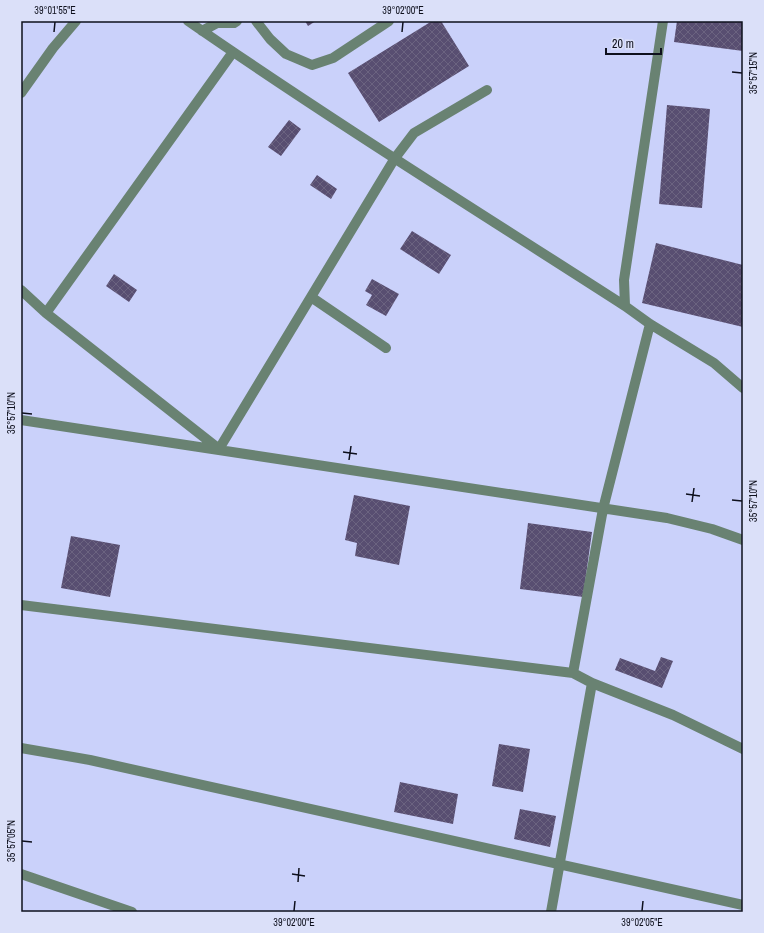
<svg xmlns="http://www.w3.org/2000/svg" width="764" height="933" font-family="'Archivo Narrow',sans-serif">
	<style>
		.building { fill: url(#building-cross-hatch) }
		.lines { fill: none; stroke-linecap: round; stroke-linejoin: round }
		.minor { stroke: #698272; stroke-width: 10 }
		.ticks { fill: none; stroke: #0e101d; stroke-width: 1.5 }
		.neatline { fill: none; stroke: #0e101d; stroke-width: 1.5 }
		.ticks-label { font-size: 10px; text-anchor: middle; fill: #0e101d }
	</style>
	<defs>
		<pattern id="building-cross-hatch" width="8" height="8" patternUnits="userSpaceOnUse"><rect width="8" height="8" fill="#584e71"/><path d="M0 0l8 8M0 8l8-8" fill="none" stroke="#6b6380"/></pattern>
	</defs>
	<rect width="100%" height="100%" fill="#cad1fa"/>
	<path class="building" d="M305,21H316L308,26Z
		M432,21H441L469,66L379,122L348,73Z
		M677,21H743V51L674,42Z
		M667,105L710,109L702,208L659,204Z
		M289,120L301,129L281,156L268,147Z
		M317,175L337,189L331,199L310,185Z
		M412,231L451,255L439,274L400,249Z
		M656,243L743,265V327L642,303Z
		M114,274L137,290L129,302L106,286Z
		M372,279L399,294L386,316L366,305L372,295L365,291Z
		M354,495L410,506L399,565L355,556L357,543L345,540Z
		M528,523L592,532L583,597L520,589Z
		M71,536L120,545L110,597L61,588Z
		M661,657L673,661L662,688L615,670L620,658L655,671Z
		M499,744L530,749L523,792L492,786Z
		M400,782L458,794L453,824L394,812Z
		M520,809L556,816L550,847L514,839Z"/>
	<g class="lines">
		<path class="minor" d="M188,21C331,120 479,212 625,306L650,324L714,363L743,388
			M256,21L270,39L286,54L312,65L333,58L389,21
			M202,31L217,23H234L237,21
			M21,93L53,48L76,21
			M21,290L46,313L219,449L395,158L414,133L487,90
			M311,297L386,348
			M625,306L624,280L663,21
			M46,313L233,52
			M21,420L667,518L712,529L743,540
			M21,605L573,673L592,683L673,715L743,749
			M573,673L603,509L650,324
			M21,748L90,760L743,905
			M21,874L132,912
			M551,912L592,683"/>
	</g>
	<path class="ticks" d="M54,32L55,22M402,32L403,22M732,72L742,73M22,413L32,414M343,452L357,454M349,460L351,446M686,494L700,496M732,500L742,501M692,502L694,488M22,841L32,842M292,874L305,876M298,882L299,868M294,911L295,901M642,911L643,901"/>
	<rect width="764" height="933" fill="none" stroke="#dbe0f9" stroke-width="44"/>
	<path d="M606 48v6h55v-6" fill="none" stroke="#0e101d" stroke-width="2"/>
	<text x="612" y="48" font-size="12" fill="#0e101d" stroke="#dbe0f9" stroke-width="3" paint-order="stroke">20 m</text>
	<rect x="22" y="22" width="720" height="889" class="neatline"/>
	<g class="ticks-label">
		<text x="55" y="14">39°01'55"E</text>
		<text x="403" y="14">39°02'00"E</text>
		<text transform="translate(753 73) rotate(-90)" y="4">35°57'15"N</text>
		<text transform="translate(11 413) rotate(-90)" y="4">35°57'10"N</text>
		<text transform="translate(753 501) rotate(-90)" y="4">35°57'10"N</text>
		<text transform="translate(11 841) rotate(-90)" y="4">35°57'05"N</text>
		<text x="294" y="926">39°02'00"E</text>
		<text x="642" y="926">39°02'05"E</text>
	</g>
</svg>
